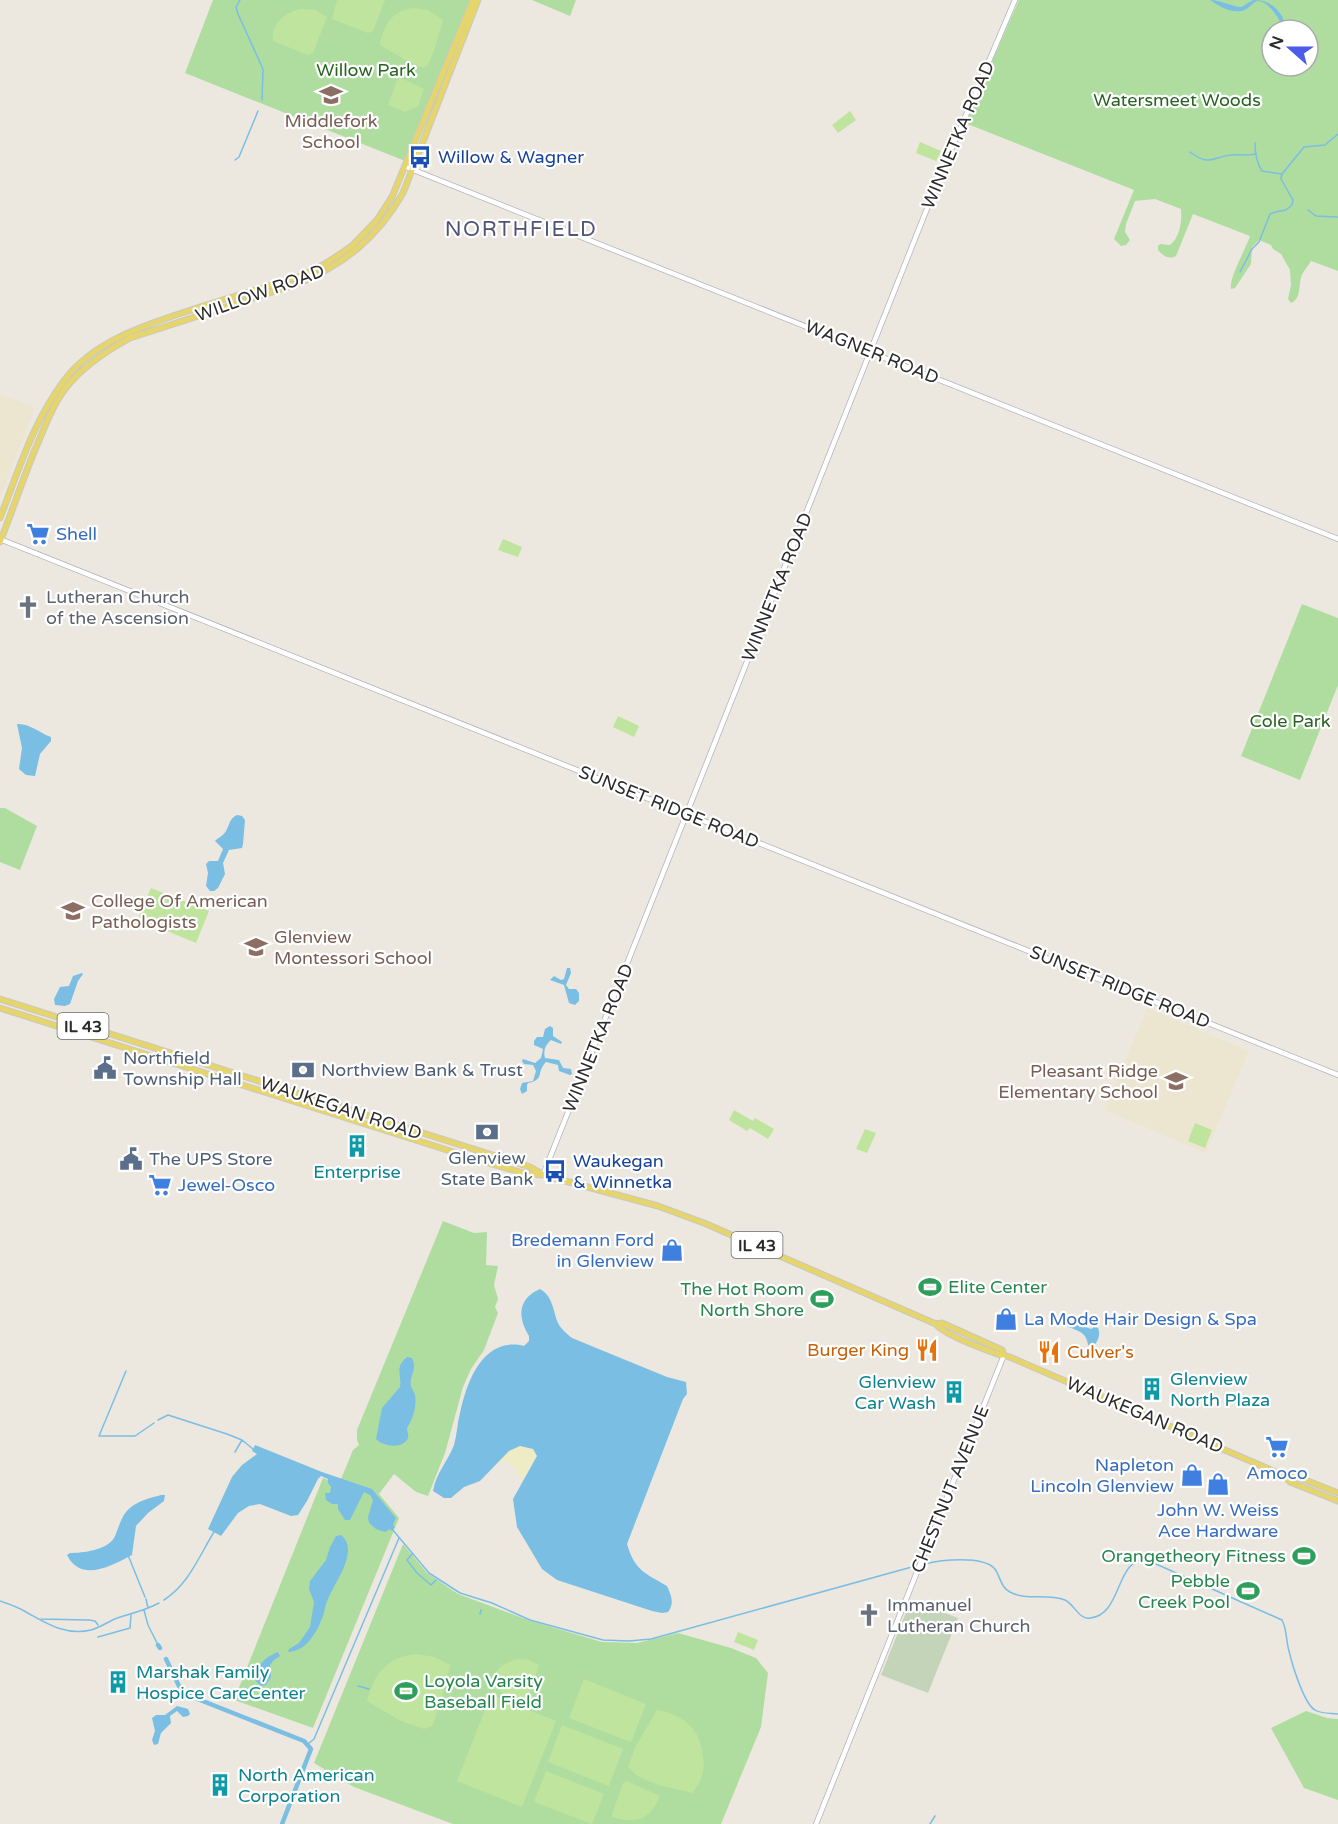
<svg xmlns="http://www.w3.org/2000/svg" width="1338" height="1824" font-family="'Varela Round',sans-serif">
	<style>
		.education { fill: #ece6d0 }
		.green { fill: #afdda0; fill-rule: evenodd }
		.sand { fill: #eeecc5 }
		.cemetery { fill: #c3d4b8 }
		.pitch { fill: #bfe49d }
		.water { fill: #7bbee4 }
		.lines { fill: none; stroke-linecap: round; stroke-linejoin: round }
		.stream { stroke: #7bbee4; stroke-width: 1.5 }
		.canal { stroke: #7bbee4; stroke-width: 4.5 }
		.secondary-casing { stroke: #b2b3bd; stroke-width: 6 }
		.primary-casing { stroke: #c8c8c8; stroke-width: 7 }
		.secondary { stroke: #fff; stroke-width: 4.5 }
		.primary { stroke: #e5d56b; stroke-width: 5 }
		.labels { text-anchor: middle; stroke-width: 4.5; stroke-linejoin: round; paint-order: stroke }
		.shield { fill: #fff; stroke: #6b6b6b; stroke-width: 1.5 }
		.shield-label { font-size: 16px; font-weight: bold; fill: #2b2b2b }
		.park-label { font-size: 18px; fill: #286321; stroke: #fff }
		.education-label { font-size: 18px; fill: #785e54; stroke: #fff; text-anchor: start }
		.street-label { font-size: 18px; fill: #2b2b2b; stroke: #fff }
		.transit-label { font-size: 18px; fill: #164399; stroke: #fff; text-anchor: start }
		.shop-label { font-size: 18px; fill: #366cbe; stroke: #fff; text-anchor: start }
		.worship-label { font-size: 18px; fill: #5b616d; stroke: #fff; text-anchor: start }
		.service-label { font-size: 18px; fill: #4e5e75; stroke: #fff; text-anchor: start }
		.culture-label { font-size: 18px; fill: #0d838f; stroke: #fff; text-anchor: start }
		.leisure-label { font-size: 18px; fill: #27864d; stroke: #fff; text-anchor: end }
		.food-label { font-size: 18px; fill: #c56008; stroke: #fff; text-anchor: end }
		.quarter-label { font-size: 21px; letter-spacing: 1.5px; fill: #4f5378; stroke: #fff }
	</style>
	<rect width="100%" height="100%" fill="#ece8df"/>
	<path class="education" d="M0,394L35,407L0,498Z
		M1147,1008L1249,1051L1206,1153L1104,1110Z"/>
	<path class="green" d="M213,0H471L405,161L185,73Z
		M532,0H576L570,16Z
		M1019,0H1338V271L1311,261C1309,265 1305,269 1303,273C1297,283 1303,298 1291,303L1288,299L1291,285L1290,270L1281,254L1273,249L1271,245L1259,240L1252,247L1251,264L1235,288L1231,289C1229,277 1245,251 1250,236L1193,214L1176,256C1169,260 1163,256 1158,250V246L1160,244L1170,245C1180,237 1182,222 1181,209L1155,199L1135,201L1126,224L1125,232L1130,240L1126,245L1121,246L1114,239L1134,190L965,123ZM1272,30H1308V66H1272Z
		M1302,604L1338,618V685L1300,780L1241,756Z
		M0,808H5L37,826L20,870L0,862Z
		M443,1221L474,1233L487,1232L486,1265L498,1266L494,1285L498,1299L495,1307L498,1313L484,1350L471,1369L463,1387L445,1453L428,1496L416,1492L394,1474L379,1494L399,1518L313,1728L234,1700L323,1478L339,1484L353,1450L359,1445L357,1440V1430Z
		M403,1544L427,1573L458,1594L528,1620L602,1642L637,1643L678,1633L731,1648L756,1658L768,1673L761,1727L721,1824H453L354,1787L314,1763Z
		M1306,1711L1327,1718L1338,1719V1800L1304,1788L1271,1728Z"/>
	<path class="sand" d="M520,1446L533,1449L537,1455L524,1479L516,1474L517,1471L507,1461L496,1463L509,1451Z"/>
	<path class="cemetery" d="M911,1600L958,1618L928,1693L881,1675Z"/>
	<path class="pitch" d="M337,0H385L373,31L368,33L332,19Z
		M414,8L428,10L443,20L434,51L428,65L423,68L409,62L380,45C383,26 392,10 414,8Z
		M301,9L315,10L327,17L313,53L308,55L273,41C271,24 285,12 301,9Z
		M401,78L424,89L418,106L405,112L388,105L397,80Z
		M850,111L856,120L838,133L832,125Z
		M920,142L941,151L936,161L916,153Z
		M503,539L522,547L518,557L498,550Z
		M618,716L639,726L634,737L613,727Z
		M151,888L209,911L196,943L138,919Z
		M734,1110L753,1121L755,1118L774,1129L768,1139L750,1128L747,1131L729,1120Z
		M1195,1123L1212,1130L1205,1148L1188,1141Z
		M865,1129L876,1133L867,1153L856,1149Z
		M738,1632L758,1640L754,1650L734,1642Z
		M415,1654L435,1657L450,1665L441,1701L432,1726L424,1729L399,1720L367,1701C374,1674 386,1658 415,1654Z
		M518,1659L529,1660L539,1665L528,1698L521,1700L490,1687C494,1670 502,1663 518,1659Z
		M584,1679L646,1704L631,1742L569,1718Z
		M491,1695L556,1721L522,1807L457,1781Z
		M657,1710C684,1715 701,1729 703,1757C704,1763 704,1771 702,1776C700,1782 696,1788 693,1793C674,1788 639,1784 628,1766L636,1746Z
		M562,1725L623,1749L609,1786L548,1762Z
		M546,1771L604,1794L592,1824L534,1802Z
		M627,1781L660,1796C650,1820 637,1824 611,1817L623,1783Z"/>
	<path class="water" d="M1210,0C1221,0 1230,6 1241,7C1245,6 1249,1 1254,0C1274,0 1283,14 1288,30H1284C1281,22 1269,0 1257,1C1251,4 1248,10 1241,11C1230,13 1219,6 1210,0Z
		M17,724C29,723 40,733 51,737V741L40,754L35,776L26,775L19,769L22,748Z
		M237,815L242,816L245,820L243,844L242,848L229,850L223,863L225,874L218,888L214,891H210L206,886L208,873L206,864L209,861H218L223,849L215,841C218,838 224,835 226,831C230,824 229,819 237,815Z
		M567,968H570L571,973L566,985L569,989H576L579,993V1001L575,1005L569,1003L564,985L550,980L554,976L561,980L564,979Z
		M82,973L83,974L78,981L70,1004L65,1006L55,1005L54,999L60,987L69,986L73,976Z
		M550,1026L553,1028V1036L562,1042L561,1044L551,1040C545,1045 543,1051 545,1058L559,1060L563,1068L571,1069L572,1074L570,1075L559,1071L558,1065L546,1062C536,1072 545,1080 528,1083L527,1085V1091L522,1094L520,1089L522,1083L533,1081L536,1071L533,1065L524,1064L522,1061L523,1059L535,1063L541,1058L543,1049L534,1045V1041L537,1037H543L545,1029Z
		M540,1289C553,1296 553,1311 558,1323C561,1329 567,1334 572,1338L667,1377L686,1382L687,1394L683,1399L627,1544C635,1571 645,1573 667,1586C671,1595 675,1603 668,1612L662,1613L652,1611L557,1580L542,1569L517,1527L513,1499L537,1456L533,1449L520,1446L509,1451L480,1481L464,1487L451,1498H444L433,1491C436,1473 448,1461 454,1445C457,1435 457,1424 460,1413C467,1381 483,1336 524,1346L529,1341V1336C517,1316 518,1299 540,1289Z
		M1063,1318L1091,1329L1094,1327L1098,1328C1101,1334 1098,1341 1094,1346L1088,1345C1086,1328 1073,1332 1061,1322Z
		M407,1357L412,1358C418,1370 409,1375 411,1386C412,1389 414,1392 415,1395C417,1407 413,1419 407,1428C407,1431 409,1435 408,1438C403,1450 382,1446 376,1439L382,1408L400,1387C402,1374 394,1368 407,1357Z
		M255,1445L322,1472L372,1489L396,1518L393,1525L395,1527L391,1531L390,1529L385,1532L376,1529L369,1523L368,1517L373,1500L370,1495L364,1492L350,1520H345L338,1509V1504H332L326,1500L325,1493H330L331,1487L328,1483V1479L321,1476L318,1479L307,1501L298,1515L291,1516L260,1504L249,1506L238,1513L221,1536L208,1529L232,1477L242,1465L257,1454L252,1451Z
		M161,1495H165L164,1501L148,1513L136,1526L132,1555C111,1566 81,1583 67,1555L70,1553C83,1553 107,1550 114,1538C119,1528 121,1515 130,1508C138,1501 150,1498 161,1495Z
		M341,1535C360,1550 335,1582 328,1599C326,1603 325,1608 324,1613C318,1630 308,1651 288,1652L289,1649L299,1643L310,1627L314,1602L309,1589L310,1581L326,1560L330,1547L336,1536Z
		M278,1652L280,1656L274,1660L270,1665L271,1677L266,1685L261,1686L256,1681C255,1666 265,1657 278,1652Z
		M177,1706L188,1709L190,1714L188,1716L183,1717L177,1711L170,1716L171,1723L161,1733L158,1744L154,1745L152,1740L155,1731L152,1718L156,1715H165Z"/>
	<g class="lines">
		<path class="stream" d="M240,0L236,7L238,14L263,69L262,100
			M1255,143C1255,153 1256,162 1262,171L1282,174
			M1190,152C1211,167 1211,157 1231,155C1239,154 1247,156 1255,154
			M235,160L239,157L258,111
			M1308,210L1316,216L1338,217
			M1240,272L1252,249L1259,242L1270,214L1275,212L1286,210L1292,205L1293,200L1281,179L1282,174L1304,147L1325,145L1338,134
			M126,1371L99,1436H135L154,1423
			M158,1420L168,1415L227,1434L242,1440L253,1449
			M235,1452L242,1440
			M392,1529L429,1573L460,1593L492,1603L530,1620L603,1640L629,1641L651,1639L919,1565
			M412,1554L407,1560L417,1573L431,1585L436,1580
			M128,1555L145,1597
			M924,1564C940,1560 983,1555 995,1569C1000,1576 1001,1588 1010,1592C1026,1601 1047,1593 1065,1600C1074,1604 1079,1620 1090,1618C1123,1615 1115,1557 1147,1560L1282,1620C1287,1629 1286,1641 1289,1651C1292,1664 1304,1704 1315,1710C1321,1714 1331,1713 1338,1714
			M146,1599L148,1608
			M164,1600C189,1584 199,1556 214,1532
			M0,1601C9,1604 18,1607 26,1612C46,1623 65,1636 91,1630C100,1628 110,1620 120,1617C134,1613 146,1610 159,1603
			M144,1610L148,1625L158,1645
			M480,1614L481,1610
			M38,1619L89,1620L95,1621L98,1625
			M98,1637L130,1628L131,1615
			M358,1686L369,1689
			M308,1744L314,1739L399,1538
			M930,1824L935,1816"/>
		<path class="canal" d="M158,1645L160,1648
			M166,1659L179,1686L190,1696L304,1741L311,1749L282,1824"/>
		<g class="secondary-casing">
			<path id="secondary" d="M406,167L1338,539
				M0,539L1338,1075
				M543,1175L940,176L1015,0
				M816,1824L1004,1355"/>
		</g>
		<g class="primary-casing">
			<path id="primary" d="M0,518C18,472 33,422 63,382C94,339 149,324 197,308C231,297 267,287 301,276L325,264L352,246L377,220L392,197L473,0
				M0,542C14,507 25,472 40,438C47,421 54,404 65,389C82,367 106,351 130,338L297,284C345,264 377,238 403,193L478,0
				M0,999L530,1167L542,1174
				M0,1008L488,1163L527,1174L543,1175L658,1206L704,1223L936,1324L942,1323L1002,1350L1004,1355
				M936,1324C942,1334 986,1350 1000,1355H1004L1012,1358L1285,1476L1290,1482L1338,1501
				M1285,1476L1290,1474L1338,1493"/>
		</g>
		<use href="#secondary" class="secondary"/>
		<use href="#primary" class="primary"/>
	</g>
	<defs>
		<g id="school-bare" transform="scale(1.8)"><path d="M0-5L7-2L0 1L-7-2ZM-4 1L0 2.5L4 1V4Q0 6-4 4Z" fill="#8d6e63" stroke="#fff" stroke-width="2.5" paint-order="stroke"/></g>
		<g id="bus-bare" transform="scale(1.8)"><path d="M-5-6H5V4H4V6H2V4H-2V6H-4V4H-5ZM-3.5-4V0h7V-4ZM-3.5 1.2v1.5H-2V1.2ZM2 1.2v1.5H3.5V1.2Z" fill="#1a4fb4" stroke="#fff" stroke-width="2.5" paint-order="stroke"/></g>
		<g id="supermarket-bare" transform="scale(1.8)"><path d="M-6-5.5h2.5l.6 2H6L4.5 2H-2.5L-4.4-4H-6ZM-1.5 3.2a1.3 1.3 0 1 0 .1 0ZM3 3.2a1.3 1.3 0 1 0 .1 0Z" fill="#3f7fe0" stroke="#fff" stroke-width="2.5" paint-order="stroke"/></g>
		<g id="church-bare" transform="scale(1.8)"><path d="M-1.2-6h2.4v3.5h3.3v2.4h-3.3V6h-2.4V-.1h-3.3v-2.4h3.3Z" fill="#6b7280" stroke="#fff" stroke-width="2.5" paint-order="stroke"/></g>
		<g id="university-bare" transform="scale(1.8)"><path d="M0-5L7-2L0 1L-7-2ZM-4 1L0 2.5L4 1V4Q0 6-4 4Z" fill="#8d6e63" stroke="#fff" stroke-width="2.5" paint-order="stroke"/></g>
		<g id="civic-bare" transform="scale(1.8)"><path d="M-.6-6.5H3V-4.5H.6V-3L4-1V1h2V6H-6V1h2V-1L-.6-3ZM-1.2 2.5V6h2.4V2.5Z" fill="#5c6f8a" stroke="#fff" stroke-width="2.5" paint-order="stroke"/></g>
		<g id="bank-bare" transform="scale(1.8)"><path d="M-6-4H6V4H-6ZM0-2.3a2.3 2.3 0 1 0 0 4.6a2.3 2.3 0 1 0 0-4.6Z" fill="#5c6f8a" stroke="#fff" stroke-width="2.5" paint-order="stroke"/></g>
		<g id="building-bare" transform="scale(1.8)"><path d="M-4-6H4V6H1V3H-1V6H-4ZM-2.5-4.3h1.7v1.8h-1.7ZM.8-4.3h1.7v1.8H.8ZM-2.5-1h1.7V.8h-1.7ZM.8-1h1.7V.8H.8Z" fill="#0f9aa8" stroke="#fff" stroke-width="2.5" paint-order="stroke"/></g>
		<g id="shop-bare" transform="scale(1.8)"><path d="M-5-2.5h2.3a2.7 3.5 0 0 1 5.4 0H5L5.5 6h-11ZM-1.5-2.5h3a1.5 2.3 0 0 0-3 0Z" fill="#3f7fe0" stroke="#fff" stroke-width="2.5" paint-order="stroke"/></g>
		<g id="stadium-bare" transform="scale(1.8)"><path d="M0-5a6.5 5 0 1 0 0 10a6.5 5 0 1 0 0-10ZM-3.5-1.8h7v3.6h-7Z" fill="#2e9e5b" stroke="#fff" stroke-width="2.5" paint-order="stroke"/></g>
		<g id="restaurant-bare" transform="scale(1.8)"><path d="M-5-6h1v4h1v-4h1v4h1v-4h1v5L-1.5 .5V6h-2V.5L-5-1ZM5-6V6H3V1.5H1.5Q1.5-4 5-6Z" fill="#e8710a" stroke="#fff" stroke-width="2.5" paint-order="stroke"/></g>
	</defs>
	<g fill-rule="evenodd">
		<use href="#school-bare" x="331" y="95"/>
		<use href="#bus-bare" x="420" y="157"/>
		<use href="#supermarket-bare" x="38" y="534"/>
		<use href="#church-bare" x="28" y="607"/>
		<use href="#university-bare" x="73" y="911"/>
		<use href="#school-bare" x="256" y="947"/>
		<use href="#civic-bare" x="105" y="1068"/>
		<use href="#bank-bare" x="303" y="1070"/>
		<use href="#school-bare" x="1176" y="1081"/>
		<use href="#bank-bare" x="487" y="1132"/>
		<use href="#building-bare" x="357" y="1146"/>
		<use href="#civic-bare" x="131" y="1159"/>
		<use href="#bus-bare" x="555" y="1171"/>
		<use href="#supermarket-bare" x="160" y="1185"/>
		<use href="#shop-bare" x="672" y="1250"/>
		<use href="#stadium-bare" x="930" y="1287"/>
		<use href="#stadium-bare" x="822" y="1299"/>
		<use href="#shop-bare" x="1006" y="1319"/>
		<use href="#restaurant-bare" x="927" y="1350"/>
		<use href="#restaurant-bare" x="1049" y="1352"/>
		<use href="#building-bare" x="1152" y="1389"/>
		<use href="#building-bare" x="954" y="1392"/>
		<use href="#supermarket-bare" x="1277" y="1447"/>
		<use href="#shop-bare" x="1192" y="1475"/>
		<use href="#shop-bare" x="1218" y="1484"/>
		<use href="#stadium-bare" x="1304" y="1556"/>
		<use href="#stadium-bare" x="1248" y="1591"/>
		<use href="#church-bare" x="869" y="1615"/>
		<use href="#building-bare" x="118" y="1682"/>
		<use href="#stadium-bare" x="406" y="1691"/>
		<use href="#building-bare" x="220" y="1785"/>
	</g>
	<g class="labels">
		<g class="shield">
			<rect x="57.5" y="1013" width="51" height="26" rx="4.5"/>
			<rect x="731.5" y="1232" width="51" height="26" rx="4.5"/>
		</g>
		<g class="shield-label">
			<text x="83" y="1032">IL 43</text>
			<text x="757" y="1251">IL 43</text>
		</g>
		<g class="park-label">
			<text x="366" y="76">Willow Park</text>
			<text x="1177" y="106">Watersmeet Woods</text>
			<text x="1290" y="727">Cole Park</text>
		</g>
		<g class="education-label">
			<text x="331" y="127" text-anchor="middle">Middlefork<tspan x="331" dy="21">School</tspan></text>
			<text x="91" y="907">College Of American<tspan x="91" dy="21">Pathologists</tspan></text>
			<text x="274" y="943">Glenview<tspan x="274" dy="21">Montessori School</tspan></text>
			<text x="1158" y="1077" text-anchor="end">Pleasant Ridge<tspan x="1158" dy="21">Elementary School</tspan></text>
		</g>
		<g class="street-label">
			<text transform="translate(958 135) rotate(-67)" y="6">WINNETKA ROAD</text>
			<text transform="translate(260 293) rotate(-20)" y="6">WILLOW ROAD</text>
			<text transform="translate(872 352) rotate(22)" y="6">WAGNER ROAD</text>
			<text transform="translate(777 587) rotate(-68)" y="6">WINNETKA ROAD</text>
			<text transform="translate(669 807) rotate(22)" y="6">SUNSET RIDGE ROAD</text>
			<text transform="translate(1120 987) rotate(22)" y="6">SUNSET RIDGE ROAD</text>
			<text transform="translate(598 1038) rotate(-68)" y="6">WINNETKA ROAD</text>
			<text transform="translate(341 1108) rotate(18)" y="6">WAUKEGAN ROAD</text>
			<text transform="translate(1145 1415) rotate(23)" y="6">WAUKEGAN ROAD</text>
			<text transform="translate(950 1489) rotate(-68)" y="6">CHESTNUT AVENUE</text>
		</g>
		<g class="transit-label">
			<text x="438" y="163">Willow &amp; Wagner</text>
			<text x="573" y="1167">Waukegan<tspan x="573" dy="21">&amp; Winnetka</tspan></text>
		</g>
		<g class="shop-label">
			<text x="56" y="540">Shell</text>
			<text x="178" y="1191">Jewel-Osco</text>
			<text x="654" y="1246" text-anchor="end">Bredemann Ford<tspan x="654" dy="21">in Glenview</tspan></text>
			<text x="1024" y="1325">La Mode Hair Design &amp; Spa</text>
			<text x="1174" y="1471" text-anchor="end">Napleton<tspan x="1174" dy="21">Lincoln Glenview</tspan></text>
			<text x="1277" y="1479" text-anchor="middle">Amoco</text>
			<text x="1218" y="1516" text-anchor="middle">John W. Weiss<tspan x="1218" dy="21">Ace Hardware</tspan></text>
		</g>
		<g class="worship-label">
			<text x="46" y="603">Lutheran Church<tspan x="46" dy="21">of the Ascension</tspan></text>
			<text x="887" y="1611">Immanuel<tspan x="887" dy="21">Lutheran Church</tspan></text>
		</g>
		<g class="service-label">
			<text x="123" y="1064">Northfield<tspan x="123" dy="21">Township Hall</tspan></text>
			<text x="321" y="1076">Northview Bank &amp; Trust</text>
			<text x="487" y="1164" text-anchor="middle">Glenview<tspan x="487" dy="21">State Bank</tspan></text>
			<text x="149" y="1165">The UPS Store</text>
		</g>
		<g class="culture-label">
			<text x="357" y="1178" text-anchor="middle">Enterprise</text>
			<text x="1170" y="1385">Glenview<tspan x="1170" dy="21">North Plaza</tspan></text>
			<text x="936" y="1388" text-anchor="end">Glenview<tspan x="936" dy="21">Car Wash</tspan></text>
			<text x="136" y="1678">Marshak Family<tspan x="136" dy="21">Hospice CareCenter</tspan></text>
			<text x="238" y="1781">North American<tspan x="238" dy="21">Corporation</tspan></text>
		</g>
		<g class="leisure-label">
			<text x="948" y="1293" text-anchor="start">Elite Center</text>
			<text x="804" y="1295">The Hot Room<tspan x="804" dy="21">North Shore</tspan></text>
			<text x="1286" y="1562">Orangetheory Fitness</text>
			<text x="1230" y="1587">Pebble<tspan x="1230" dy="21">Creek Pool</tspan></text>
			<text x="424" y="1687" text-anchor="start">Loyola Varsity<tspan x="424" dy="21">Baseball Field</tspan></text>
		</g>
		<g class="food-label">
			<text x="909" y="1356">Burger King</text>
			<text x="1067" y="1358" text-anchor="start">Culver's</text>
		</g>
		<g class="quarter-label">
			<text x="521" y="236">NORTHFIELD</text>
		</g>
	</g>
	<g transform="translate(1290 48) rotate(291)"><circle r="28" fill="#ffffff" stroke="#aaaaaa" stroke-width="1.5"/>
	<path d="M0-4.5L10 22L0 15L-10 22Z" fill="#4d5bea"/>
	<text y="-9" font-size="16" font-weight="bold" text-anchor="middle" fill="#2b2b2b">N</text>
	</g>
</svg>
